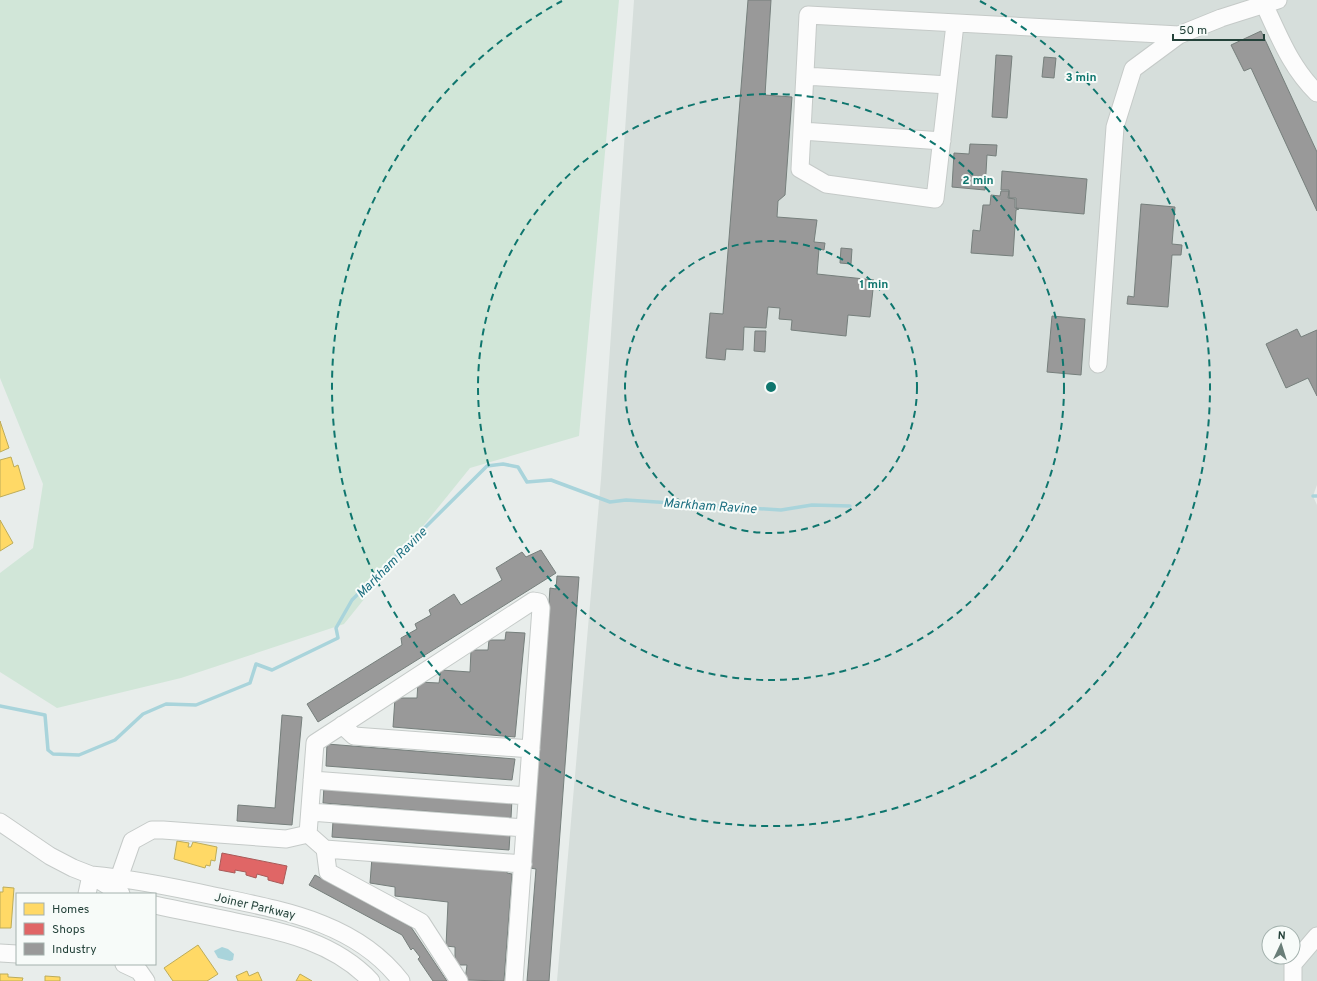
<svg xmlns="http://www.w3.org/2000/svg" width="1317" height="981" font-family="Overpass,sans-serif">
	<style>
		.built { fill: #d6dedb; fill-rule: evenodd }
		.green { fill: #d1e6d8 }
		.water { fill: #a9d4db }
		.homes { fill: #ffd966; stroke: #bdac59 }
		.shops { fill: #e06666; stroke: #a85b59 }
		.industry { fill: #999; stroke: #767f7c }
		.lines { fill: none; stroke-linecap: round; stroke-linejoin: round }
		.stream { stroke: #a9d4db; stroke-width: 3.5 }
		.minor-casing { stroke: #c5cac8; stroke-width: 19 }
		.minor { stroke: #fcfcfc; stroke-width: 17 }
		.ring { fill: none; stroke: #0f766e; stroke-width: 2; stroke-dasharray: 7 5 }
		.labels { text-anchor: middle; stroke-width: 4; stroke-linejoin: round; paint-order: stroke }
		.street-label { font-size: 12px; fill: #24423a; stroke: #f7fbf9 }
		.water-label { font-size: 13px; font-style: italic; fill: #1c6f80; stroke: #f7fbf9 }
		.centre { fill: #0f766e; stroke: #f7fbf9; stroke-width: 2 }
		.ring-label { font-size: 12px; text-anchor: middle; font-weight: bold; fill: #0f766e; stroke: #f7fbf9; stroke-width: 4; stroke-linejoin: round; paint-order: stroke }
	</style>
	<rect width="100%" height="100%" fill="#e8edeb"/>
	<path class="built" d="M634,0H1317V485L1313,496L1317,505V981H557L601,479ZM1269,933H1293V957H1269Z"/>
	<path class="green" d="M0,0H619L579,436L470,468L344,624L181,678L57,708L0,672V573L33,548L43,484L0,378Z"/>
	<path class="water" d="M222,947L228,949L234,954L233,960L230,961L218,958L214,951Z"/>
	<path class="homes" d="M0,421L9,448L0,452Z
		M11,457L14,467L18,465L25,489L0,497V460Z
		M0,520L13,543L0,551Z
		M177,841L189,843L188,847H191L193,842L217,847L215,861L211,860L210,866L206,865L205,868L174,859Z
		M3,887L14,888L11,928H0V892H3Z
		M198,945L218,974L207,981H173L164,968Z
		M247,971L249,976L258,972L262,981H238L236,976Z
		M0,974H8V977L23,978L22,981H0Z
		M300,974L312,981H296Z
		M45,976L60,977V981H45Z"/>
	<path class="shops" d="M222,853L287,866L283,884L268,880V877L257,874L256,878L246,875V872L235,870V873L219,870Z"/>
	<path class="industry" d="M748,0H771L765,95L792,97L785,195L778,201L777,217L817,220L814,242L825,243L824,250L819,249L817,274L874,280L870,317L848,315L846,336L791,330L792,320L779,319L780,308L768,307L766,328L744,327L743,350L726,349L725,360L706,358L710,313L723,314Z
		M1261,31L1317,152V211L1251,68L1244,71L1231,45Z
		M996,55L1012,56L1007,118L992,117Z
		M1044,57L1056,58L1054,78L1042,77Z
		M970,144L997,145L996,156L987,155L985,190L952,187L954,153L969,154Z
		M1002,171L1087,179L1084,214L1016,208V198H1009V190H1001Z
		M1001,191H1009L1008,198L1015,199V208L1019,209L1016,210L1013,256L971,253L973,230L980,231L983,205H990L991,195L1000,196Z
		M1141,204L1175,207L1172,244L1182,245L1181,255H1172L1168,307L1127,304L1128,296L1134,297Z
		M841,248L852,249L851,264L840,263Z
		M1052,316L1085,319L1081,375L1047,372Z
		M1297,329L1301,337L1317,330V396L1308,378L1286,388L1266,344Z
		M755,331H766L765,352L754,351Z
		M541,550L556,573L318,722L307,704L402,645L401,638L417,629L415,624L431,615L429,610L454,594L461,605L502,580L496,568L522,552L526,557Z
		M557,576L579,577L549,981H527L536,869L530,868L550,588L556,589Z
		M506,632L525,633L515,737L393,727L395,698H417L418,682L439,683L441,670L470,672L471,650H488L489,640H505Z
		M282,715L302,717L292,825L237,821L238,805L275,808Z
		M327,744L515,759L512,780L326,766Z
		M324,786L512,799L511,818L323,803Z
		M333,821L510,834L509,850L332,837Z
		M372,857L507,867V873L512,874L504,981L465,980L467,965H455V947L446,946L448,902L395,896V887L370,883Z
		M315,875L411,927L447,981H433L418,959L420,957L413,948L411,950L402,935L309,885Z"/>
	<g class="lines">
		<path class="stream" d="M1313,496H1317
			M0,706L45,715L48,750L53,754L79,755L115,740L143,714L166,704L196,705L250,683L256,664L272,670L338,638L336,628L352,600L487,466L503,464L518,467L527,482L551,480L610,502L626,500L781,510L812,505L850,506"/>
		<g class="minor-casing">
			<path id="minor" d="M1264,4C1279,36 1291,68 1317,93
				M955,24L935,199L826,184L800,169L808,15L1179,35L1221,18L1278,0
				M805,76L948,85
				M802,131L942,141
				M1098,364L1115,127L1133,69L1179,35
				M342,725L354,736L531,749
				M312,780L527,796
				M310,812L525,828
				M0,822L50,856L73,868L91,875L121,894
				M308,834L315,743L533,601L539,602L541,608L514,981
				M308,834L325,849L328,872L421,922L459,981
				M325,849L523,864
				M91,875C133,879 173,887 214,896C281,910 356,922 401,981
				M119,878L132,841L152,830H163L286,839L308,834
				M87,894L91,875
				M155,905C182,911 209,916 236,922C286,932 335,943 371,981
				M0,953L17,954
				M124,964L139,971L146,981
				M1293,981V964L1317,936"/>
		</g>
		<use href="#minor" class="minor"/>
	</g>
	<g class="ring">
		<circle cx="771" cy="387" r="146"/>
		<circle cx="771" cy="387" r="293"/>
		<path d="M980 1A439 439 0 1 1 562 1"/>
	</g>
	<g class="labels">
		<g class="street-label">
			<text transform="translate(255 906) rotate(13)" y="4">Joiner Parkway</text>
		</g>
		<g class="water-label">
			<text transform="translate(710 505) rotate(4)" y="5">Markham Ravine</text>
			<text transform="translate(391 562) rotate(-45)" y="5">Markham Ravine</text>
		</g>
	</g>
	<circle cx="771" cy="387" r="6" class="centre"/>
	<g class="ring-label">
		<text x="1081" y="81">3 min</text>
		<text x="978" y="184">2 min</text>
		<text x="874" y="288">1 min</text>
	</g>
	<rect x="16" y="893" width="140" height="72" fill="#f7fbf9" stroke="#a3b1ad"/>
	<rect x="24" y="903" width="20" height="12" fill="#ffd966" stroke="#a3b1ad"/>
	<text x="52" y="913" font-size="12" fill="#24423a">Homes</text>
	<rect x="24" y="923" width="20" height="12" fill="#e06666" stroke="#a3b1ad"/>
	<text x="52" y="933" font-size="12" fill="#24423a">Shops</text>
	<rect x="24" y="943" width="20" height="12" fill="#999999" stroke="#a3b1ad"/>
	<text x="52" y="953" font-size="12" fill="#24423a">Industry</text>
	<g transform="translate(1281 945) rotate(4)"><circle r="19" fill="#f7fbf9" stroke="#a3b1ad"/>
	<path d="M0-3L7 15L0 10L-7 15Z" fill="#697e78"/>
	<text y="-6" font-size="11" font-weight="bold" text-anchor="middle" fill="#24423a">N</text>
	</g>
	<path d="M1173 34v6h91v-6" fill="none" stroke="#24423a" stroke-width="2"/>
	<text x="1179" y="34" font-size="12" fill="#24423a" stroke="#f7fbf9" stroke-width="3" paint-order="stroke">50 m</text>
</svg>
